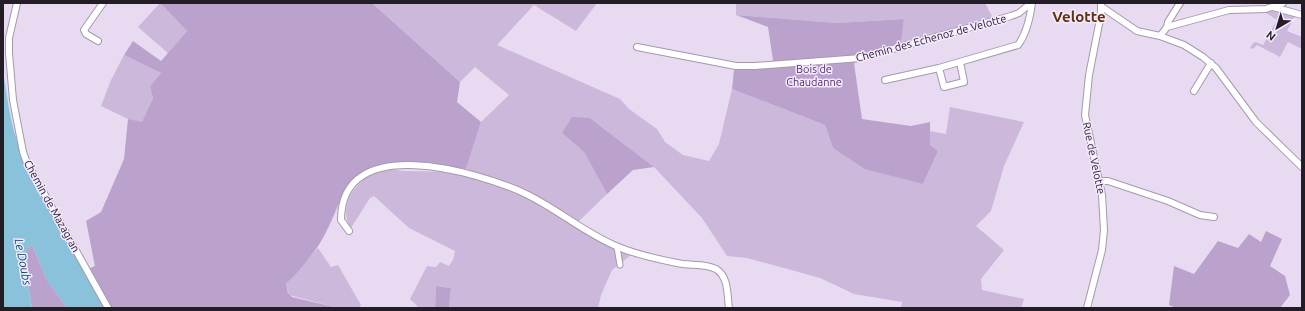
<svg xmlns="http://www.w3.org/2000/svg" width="1305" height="311" font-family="Ubuntu,sans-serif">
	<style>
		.green { fill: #ccb8db }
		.forest { fill: #bba2cd }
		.water { fill: #8ac2db }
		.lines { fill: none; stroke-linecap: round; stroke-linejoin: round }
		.pedestrian-casing { stroke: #a599ae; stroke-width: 7 }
		.minor-casing { stroke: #a599ae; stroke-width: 8 }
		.pedestrian { stroke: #fff; stroke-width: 5 }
		.minor { stroke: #fff; stroke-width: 6 }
		.labels { text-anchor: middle; stroke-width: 3; stroke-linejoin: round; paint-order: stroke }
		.street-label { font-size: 11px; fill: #231e26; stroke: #f5e9ff }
		.park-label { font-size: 11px; fill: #54326a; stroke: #f5e9ff }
		.water-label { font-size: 12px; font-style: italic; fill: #02526b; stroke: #f5e9ff }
		.district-label { font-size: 15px; font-weight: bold; fill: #5e330b; stroke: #f5e9ff }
	</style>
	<rect width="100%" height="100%" fill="#e8dbf1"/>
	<path class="green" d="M160,3L187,31L168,53L138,27Z
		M372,3H597L576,31L534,5L497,45L620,99L629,109L657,129L665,142L683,155L709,161L719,144L732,89L825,125L833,148L923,184L938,151L930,145V131L946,134L950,107L1024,122L1004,166L991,211L976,226L1004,250L981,279L982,290L1024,299L1021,308H901L902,302L854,294L820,278L747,258L727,256L702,218L654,167L590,118L562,133L584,152L607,194L578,222L524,190L466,169L481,122L509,95L475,67L460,82Z
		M736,3H985L993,18L901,44L904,19L836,23L736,15Z
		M1267,11H1275L1295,16L1287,31L1302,37V49L1288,42L1280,57L1257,45L1253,49L1250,48L1253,43L1256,42L1263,45L1277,20L1266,13Z
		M124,55L161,73L150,86L153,98L142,123L128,119L101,106L111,80Z
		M391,169L403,171L466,172L525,194L631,255L612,270L601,295L598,308H449L451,288L436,286L435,308H419L410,299L427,266L436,267L440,262L449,266L453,260L455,251L409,228L374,196L370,198L351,228C337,208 355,181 376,172C380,170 386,170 391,169Z
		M318,248L331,267L338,265L361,305L359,308H338L289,295L286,283Z"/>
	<path class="forest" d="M160,3H372L460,82L457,102L481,122L466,169C421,162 367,148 342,197C332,218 325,240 309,258C302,266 295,277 286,283L288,293L292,297L338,308H102L84,271L95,266L86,221L101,212L124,159L128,119L142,122L153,98L150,86L161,73L124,55L133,41L161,61L187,31Z
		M736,15L836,23L904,19L901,44L854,63L862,119L911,126L930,122V145L938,151L923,184L865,169L833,148L825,125L732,89L734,69L774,67L768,27Z
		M572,117L590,118L654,167L633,170L607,194L584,152L562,133Z
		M1266,231L1282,239L1270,266L1285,276L1290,295L1280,308H1176L1169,305L1174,266L1194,274L1218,241L1238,248L1249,234L1261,242Z
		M32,245L47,280L67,308H32L28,284L27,248Z
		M436,286L451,288L449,308H435Z"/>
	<path class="water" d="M3,72C8,99 10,127 22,153C46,206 81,254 102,308H67L47,280L32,245L27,248L28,284L32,308H3Z"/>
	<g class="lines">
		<g class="pedestrian-casing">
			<path id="pedestrian" d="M617,247L620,265"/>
		</g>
		<g class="minor-casing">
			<path id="minor" d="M17,3L9,38V53L13,100L23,152L27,163L108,308
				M1102,7L1137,31L1160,36L1184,45L1203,57L1216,68L1256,122L1302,167
				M1273,7L1302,15
				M1167,27L1168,22L1180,3
				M1160,36L1167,27L1229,10L1266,9L1283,3
				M98,41L86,34L84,30L103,3
				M637,47L736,66H755L861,58L1011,16L1019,13L1031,3
				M939,68L944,87L964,82L960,62
				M885,80L939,68L1018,45C1027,33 1030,18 1032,3
				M1194,91L1211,63
				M1099,181H1108L1168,201L1200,215L1214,217
				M349,231L341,220C341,131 478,172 524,193C556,208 583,232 616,246C634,254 657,259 677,263C689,266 705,263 716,269C729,277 727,295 729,308
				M1087,308L1102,250L1104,230L1102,195L1085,115L1089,75L1101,14V3"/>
		</g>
		<use href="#pedestrian" class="pedestrian"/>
		<use href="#minor" class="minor"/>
	</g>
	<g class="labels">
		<g class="street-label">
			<text transform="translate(931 38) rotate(-15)" y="4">Chemin des Echenoz de Velotte</text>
			<text transform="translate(1094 158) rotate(78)" y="4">Rue de Velotte</text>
			<text transform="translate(52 206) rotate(61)" y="4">Chemin de Mazagran</text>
		</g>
		<g class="park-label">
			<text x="814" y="73">Bois de<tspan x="814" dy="13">Chaudanne</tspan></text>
		</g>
		<g class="water-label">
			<text transform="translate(23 262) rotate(79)" y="4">Le Doubs</text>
		</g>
		<g class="district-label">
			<text x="1079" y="22">Velotte</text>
		</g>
	</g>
	<rect width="1305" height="311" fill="none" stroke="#231e26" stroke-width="8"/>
	<g transform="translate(1277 28) rotate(218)" stroke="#f5e9ff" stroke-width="3" paint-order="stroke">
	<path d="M0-3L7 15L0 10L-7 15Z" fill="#231e26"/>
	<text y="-6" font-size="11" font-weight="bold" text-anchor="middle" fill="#231e26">N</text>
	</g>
</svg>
